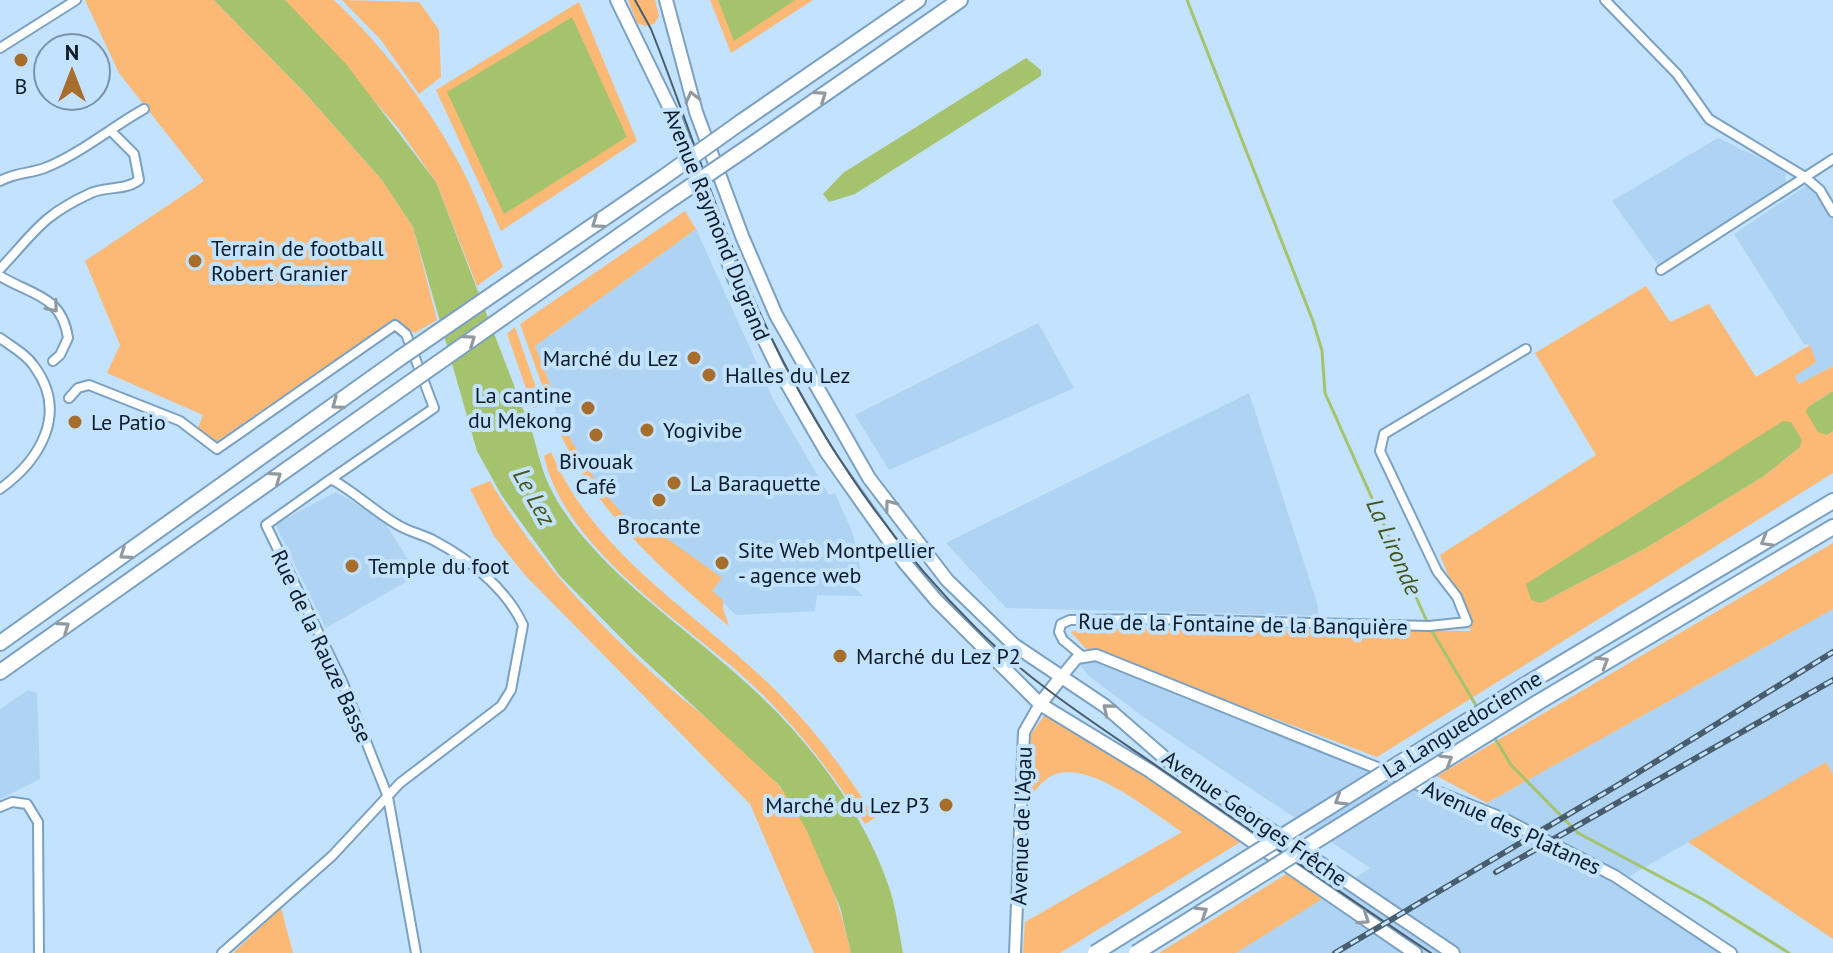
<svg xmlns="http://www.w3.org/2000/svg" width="1833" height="953" font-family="'PT Sans',sans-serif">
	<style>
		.built { fill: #afd3f3 }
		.green { fill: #fcb875; fill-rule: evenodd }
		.water { fill: #a5c36d }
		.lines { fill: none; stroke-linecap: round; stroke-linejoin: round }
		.stream { stroke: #a5c36d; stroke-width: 3 }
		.minor-casing { stroke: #7ba1c2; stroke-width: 12 }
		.tertiary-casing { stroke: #7ba1c2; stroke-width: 14 }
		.primary-casing { stroke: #7ba1c2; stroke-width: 16 }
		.motorway-casing { stroke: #7ba1c2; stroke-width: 18 }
		.minor { stroke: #fff; stroke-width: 8 }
		.tertiary { stroke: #fff; stroke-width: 10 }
		.primary { stroke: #fff; stroke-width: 12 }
		.motorway { stroke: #fff; stroke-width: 14 }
		.tram { stroke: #485d6d; stroke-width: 2 }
		.rail-casing { stroke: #485d6d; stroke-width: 6 }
		.rail { stroke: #c2e2fd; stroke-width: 3; stroke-dasharray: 9; stroke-linecap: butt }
		.motorway-bridge-casing { stroke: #7ba1c2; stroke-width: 18; stroke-linecap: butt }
		.motorway-bridge { stroke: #fff; stroke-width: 14 }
		.oneway { stroke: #92999e }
		.poi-dot { fill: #a76d2d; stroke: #c2e2fd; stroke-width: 3 }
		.labels { text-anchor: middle; stroke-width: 8; stroke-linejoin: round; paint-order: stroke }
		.poi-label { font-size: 22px; fill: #0d1c28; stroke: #c2e2fd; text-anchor: start }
		.street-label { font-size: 22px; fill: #0d1c28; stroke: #c2e2fd }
		.water-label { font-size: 24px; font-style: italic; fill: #45571b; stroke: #c2e2fd }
	</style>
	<rect width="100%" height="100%" fill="#c2e2fd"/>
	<path class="built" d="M1718,138L1785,170L1786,187L1726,223L1662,271L1612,201Z
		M1806,186L1818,193L1833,217V366L1800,384L1795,376L1810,345L1804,344L1734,234Z
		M696,229L773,399L829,495L835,493L853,534L862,576L847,578L848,582L863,596L817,595L815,611L736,615L711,591L722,578L651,538L626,520L587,471L556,412L551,387L535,346Z
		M1038,323L1074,388L889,470L855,415Z
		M1249,393L1318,606V616L1006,608L946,543Z
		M336,492L383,520L418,575L326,628L275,524Z
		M1833,609V774L1825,763L1621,881L1741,953H1236L1370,868L1145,718L1089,676L1080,665L1092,661L1471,812Z
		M28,690L37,693L40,779L0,799V709Z"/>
	<path class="green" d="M85,0H214L306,94L382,180L413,227L437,320L415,333L398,323L386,326L216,442L198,428L203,415L107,373L120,345L85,261L204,181L119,73Z
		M285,0H334C384,47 432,110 463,171C479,202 490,236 503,267L477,286L436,182L399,129Z
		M342,0L419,2L439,30L441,77L419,94L381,40Z
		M628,0H655L659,16L654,24L645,26L637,23Z
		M710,0H813L731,53Z
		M579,2L637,141L501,231L436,90Z
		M685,211L696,229L535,346L551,387L544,390L520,324Z
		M1646,286L1670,322L1709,304L1756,377L1810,345L1816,362L1795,376L1799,384L1833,366V391L1808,407L1827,435L1833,431V473L1377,757L1085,648L1071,632L1086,628L1471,631L1440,555L1596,455L1535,353ZM1800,447L1764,476L1646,548L1541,603Z
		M515,327L542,405L533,408L507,334Z
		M556,412C581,460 606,505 650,538L658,532L722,578L712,591L723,600V609L729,626C658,568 585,501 552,414Z
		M551,452C597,560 705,617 783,698C818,734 848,775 875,818L865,824C828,767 788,715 736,670C671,614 564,545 544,456Z
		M490,481C534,556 593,620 658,678C694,710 752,749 780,787C816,833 838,896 851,953H814L750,804L524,574L494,536L470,489Z
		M1833,543V609L1487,803L1437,776Z
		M1046,713L1157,780L1242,841L1060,953H1023L1025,922L1182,832C1152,813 1087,757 1051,776C1043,780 1035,791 1028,798L1031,734Z
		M1826,762L1833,774V939L1688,842Z
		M1288,873L1322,899L1236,953H1159Z
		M281,908L293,953H233Z"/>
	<path class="water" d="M214,0H285L346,64L436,182L533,435C537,449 540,463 545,476C576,554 673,618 734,672C801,730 860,803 889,887C896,908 899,932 903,953H851L840,907L806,829L780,786L634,651L560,576L502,496L477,451L413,227L382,180L306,94Z
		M718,0H795L734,41Z
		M572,17L627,137L504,214L447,92Z
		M1026,58L1041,70V76L855,194L829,202L823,194L843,173Z
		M1833,391V431L1827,435L1818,432L1806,412L1808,407Z
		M1783,421L1791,422L1802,440L1800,447L1764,476L1646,548L1541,603L1531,600L1526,584Z"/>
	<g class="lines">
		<path class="stream" d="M1187,0L1313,321L1322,351L1325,393L1429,626L1477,707
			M1493,735L1511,765L1578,833L1704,900L1789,953"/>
		<g class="minor-casing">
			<path id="minor" d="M1605,0L1677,74L1709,119L1805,177L1820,190L1833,212
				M0,48L76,0
				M0,181C16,172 31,174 47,167C78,155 115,125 144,109
				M0,269C35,232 41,216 91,193C106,186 125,191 139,180L134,154L112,132
				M1661,270L1833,159
				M0,276C31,295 62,295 68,338L60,355L53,361
				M0,338C11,346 26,354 34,366C69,413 40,460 0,489
				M69,398L78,388L89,385L180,421L217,449L395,325L406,334L434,408L331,479C355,492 375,512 398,525C409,532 422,534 433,540C469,559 506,588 523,625L511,690L501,706L400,783L332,856L222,953
				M331,479L266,525L342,681L388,797L416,953
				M1082,656L1063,640L1059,632L1061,624L1070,620L1156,619L1429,626L1467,622L1457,597L1437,571L1380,451L1384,434L1526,349
				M0,807L12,802L27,804L38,822L39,953"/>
		</g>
		<g class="tertiary-casing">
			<path id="tertiary" d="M1062,676L1077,658L1096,655L1504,819L1615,876L1731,953
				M1015,953L1024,732L1040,704"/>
		</g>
		<g class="primary-casing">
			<path id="primary" d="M617,0L677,123L734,278L778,368L827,453L904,562L936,600L1040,704L1150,771L1415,953
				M666,0L696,112L742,236L776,315L869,478L947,580L1014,645L1105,706L1167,760L1453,953
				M1040,704L1062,676"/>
		</g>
		<g class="motorway-casing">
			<path id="motorway" d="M741,122L918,0
				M757,141L960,0
				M518,277L661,179
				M532,297L666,203
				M0,643L400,358
				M0,672L408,384
				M1525,685L1833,501
				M1537,703L1833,527"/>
		</g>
		<use href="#minor" class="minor"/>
		<use href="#tertiary" class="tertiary"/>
		<use href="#primary" class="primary"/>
		<use href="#motorway" class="motorway"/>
		<path class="tram" d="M635,0L651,29C695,140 728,254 783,361C833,458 899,552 977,629C1033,685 1102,728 1167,773C1255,833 1342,894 1431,953"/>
		<g class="rail-casing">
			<path id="rail" d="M1496,872L1833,680
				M1335,953L1618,785L1833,652"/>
		</g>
		<use href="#rail" class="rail"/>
		<g class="motorway-bridge-casing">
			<path id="motorway-bridge" d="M661,179L741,122
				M666,203L757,141
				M400,358L518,277
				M408,384L532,297
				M1095,953L1525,685
				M1136,953L1537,703"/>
		</g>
		<use href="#motorway-bridge" class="motorway-bridge"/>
	</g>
	<defs><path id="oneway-chevron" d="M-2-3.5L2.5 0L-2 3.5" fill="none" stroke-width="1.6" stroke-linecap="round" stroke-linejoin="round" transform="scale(2)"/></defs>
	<g class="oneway">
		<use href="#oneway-chevron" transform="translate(821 96) rotate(-35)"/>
		<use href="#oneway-chevron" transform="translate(692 97) rotate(-104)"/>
		<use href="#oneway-chevron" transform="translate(597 223) rotate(145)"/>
		<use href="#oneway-chevron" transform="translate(53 307) rotate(50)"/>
		<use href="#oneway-chevron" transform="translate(470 340) rotate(-35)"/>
		<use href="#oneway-chevron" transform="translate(337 404) rotate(144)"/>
		<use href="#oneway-chevron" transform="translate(276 477) rotate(-35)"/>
		<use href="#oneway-chevron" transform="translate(890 505) rotate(-127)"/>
		<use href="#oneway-chevron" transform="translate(1766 541) rotate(150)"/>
		<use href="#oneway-chevron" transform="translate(125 554) rotate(145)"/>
		<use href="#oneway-chevron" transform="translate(64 627) rotate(-35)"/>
		<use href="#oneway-chevron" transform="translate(1603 662) rotate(-31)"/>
		<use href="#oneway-chevron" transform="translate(1108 709) rotate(-141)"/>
		<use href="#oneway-chevron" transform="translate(1447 760) rotate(-32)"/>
		<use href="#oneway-chevron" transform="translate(1340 800) rotate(148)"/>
		<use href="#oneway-chevron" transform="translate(1202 912) rotate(-32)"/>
		<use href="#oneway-chevron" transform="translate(1364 919) rotate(34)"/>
	</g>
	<g class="poi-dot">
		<circle cx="21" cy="60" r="8"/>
		<circle cx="195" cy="261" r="8"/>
		<circle cx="694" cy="358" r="8"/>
		<circle cx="709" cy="375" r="8"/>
		<circle cx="588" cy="408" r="8"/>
		<circle cx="75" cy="422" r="8"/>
		<circle cx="647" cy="430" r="8"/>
		<circle cx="596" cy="435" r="8"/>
		<circle cx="674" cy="483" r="8"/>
		<circle cx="659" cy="500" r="8"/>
		<circle cx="722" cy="563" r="8"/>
		<circle cx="352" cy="566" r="8"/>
		<circle cx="840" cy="656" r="8"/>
		<circle cx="946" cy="805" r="8"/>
	</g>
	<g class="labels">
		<g class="poi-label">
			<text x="21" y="94" text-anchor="middle">B</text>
			<text x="211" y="256">Terrain de football<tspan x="211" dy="25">Robert Granier</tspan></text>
			<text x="678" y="366" text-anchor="end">Marché du Lez</text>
			<text x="725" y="383">Halles du Lez</text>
			<text x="572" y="403" text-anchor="end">La cantine<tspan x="572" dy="25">du Mekong</tspan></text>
			<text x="91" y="430">Le Patio</text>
			<text x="663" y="438">Yogivibe</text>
			<text x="596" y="469" text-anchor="middle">Bivouak<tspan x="596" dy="25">Café</tspan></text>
			<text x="690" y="491">La Baraquette</text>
			<text x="659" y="534" text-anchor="middle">Brocante</text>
			<text x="738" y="558">Site Web Montpellier<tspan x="738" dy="25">- agence web</tspan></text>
			<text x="368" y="574">Temple du foot</text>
			<text x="856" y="664">Marché du Lez P2</text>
			<text x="930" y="813" text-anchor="end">Marché du Lez P3</text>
		</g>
		<g class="street-label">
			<text transform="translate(717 224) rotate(68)" y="8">Avenue Raymond Dugrand</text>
			<text transform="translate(1243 624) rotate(1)" y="8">Rue de la Fontaine de la Banquière</text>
			<text transform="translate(322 646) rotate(65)" y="8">Rue de la Rauze Basse</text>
			<text transform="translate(1462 724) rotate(-32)" y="8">La Languedocienne</text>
			<text transform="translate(1255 818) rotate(35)" y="8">Avenue Georges Frêche</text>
			<text transform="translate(1021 826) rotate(-88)" y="8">Avenue de l'Agau</text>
			<text transform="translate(1512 827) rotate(25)" y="8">Avenue des Platanes</text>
		</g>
		<g class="water-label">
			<text transform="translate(534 497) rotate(61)" y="8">Le Lez</text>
			<text transform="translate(1394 547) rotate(66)" y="8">La Lironde</text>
		</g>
	</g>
	<g transform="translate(72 72)"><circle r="38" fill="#c2e2fd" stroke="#7a93a8" stroke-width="2"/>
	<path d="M0-6L14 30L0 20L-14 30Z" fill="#a76d2d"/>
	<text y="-12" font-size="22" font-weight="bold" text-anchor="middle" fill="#0d1c28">N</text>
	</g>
</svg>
